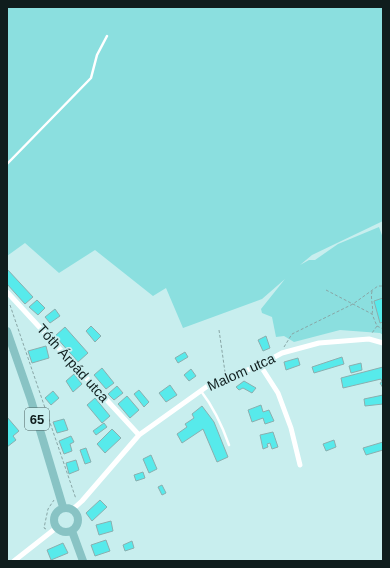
<svg xmlns="http://www.w3.org/2000/svg" width="390" height="568" font-family="Helvetica,sans-serif">
	<style>
		.green { fill: #8bdfdf }
		.building { fill: #57eaeb; stroke: #8aafaf }
		.lines { fill: none; stroke-linecap: round; stroke-linejoin: round }
		.path { stroke: #88a6a6; stroke-width: 1; stroke-dasharray: 3 2; stroke-linecap: butt }
		.service { stroke: #fff; stroke-width: 2.5 }
		.minor { stroke: #fff; stroke-width: 5 }
		.primary { stroke: #88c3c4; stroke-width: 8 }
		.labels { text-anchor: middle; stroke-width: 3.5; stroke-linejoin: round; paint-order: stroke }
		.shield { fill: #c8eeee; stroke: #465c5c; stroke-width: 1 }
		.shield-label { font-size: 13px; font-weight: bold; fill: #0f1d1d }
		.street-label { font-size: 14px; fill: #0f1d1d; stroke: #c8eeee }
	</style>
	<rect width="100%" height="100%" fill="#c8eeee"/>
	<path class="green" d="M7,7H383V221L312,255L300,265L309,260H315L338,244L379,227L383,238V335L380,333L340,330L294,342L284,336L276,337L272,317L262,313L261,309L285,279L262,299L183,328L166,288L153,296L95,250L59,273L25,243L7,256Z"/>
	<path class="building" d="M7,269L33,297L25,304L7,284Z
		M383,298V322L380,323L374,301Z
		M37,300L45,308L38,315L29,307Z
		M55,309L60,316L50,323L45,317Z
		M91,326L101,336L95,342L86,331Z
		M65,327L88,353L78,362L55,336Z
		M266,336L270,348L263,351L258,340Z
		M46,346L49,358L32,363L28,351Z
		M185,352L188,357L178,363L175,358Z
		M342,357L344,364L314,373L312,367Z
		M298,358L300,365L286,370L284,362Z
		M361,363L362,370L351,373L349,366Z
		M383,367V388L380,383L382,382L381,379L343,388L341,378Z
		M102,368L114,383L106,389L94,375Z
		M191,369L196,376L189,381L184,375Z
		M74,374L82,384L73,392L66,381Z
		M244,381L256,388L252,393L243,388L239,390L236,387Z
		M170,385L177,395L166,402L159,393Z
		M117,386L123,393L114,400L108,394Z
		M139,390L149,402L144,407L134,394Z
		M53,391L59,398L51,405L45,398Z
		M383,395V404L365,406L364,399Z
		M127,396L139,410L130,418L118,404Z
		M95,398L110,416L102,423L87,405Z
		M261,405L263,412L269,410L274,421L265,424L263,418L252,422L248,410Z
		M202,406L214,422L228,457L217,462L203,429L182,443L177,434L187,427L185,424L194,418L192,414Z
		M7,417L19,431L13,436L16,440L7,447Z
		M64,419L68,430L57,433L53,422Z
		M104,423L107,427L96,435L93,431Z
		M112,429L121,438L105,453L97,444Z
		M273,432L278,447L272,449L270,443L267,444L268,447L263,449L260,435Z
		M71,436L74,442L70,444L72,451L64,454L59,441Z
		M334,440L336,447L326,451L323,444Z
		M383,442V450L366,455L363,448Z
		M86,448L91,462L85,464L80,450Z
		M151,455L157,469L149,473L143,459Z
		M76,460L79,470L69,474L66,463Z
		M143,472L145,478L136,481L134,475Z
		M162,485L166,493L162,495L158,487Z
		M100,500L107,507L92,521L86,513Z
		M111,521L113,531L99,535L96,525Z
		M106,540L110,551L95,556L91,545Z
		M132,541L134,548L125,551L123,545Z
		M63,543L68,553L51,560L47,550Z"/>
	<g class="lines">
		<path class="path" d="M326,290L372,314L377,326L372,333
			M372,291C370,299 374,306 372,314
			M10,305L76,499
			M377,326L383,329
			M219,330L225,372
			M284,347L292,334L353,304L378,286H383
			M46,529L44,528L48,509L54,500"/>
		<path class="service" d="M7,164L91,78L97,55L107,36
			M201,391C214,408 222,425 229,445"/>
		<path class="minor" d="M7,292L139,435
			M260,365L278,393L291,428L300,465
			M73,509L82,501L139,435L209,385L260,365L282,353L319,343L369,339L383,343
			M14,561L56,528"/>
		<path class="primary" d="M7,331L31,400L63,507
			M54 520a12 12 0 1 1 24 0a12 12 0 1 1-24 0Z
			M72,531L83,561"/>
	</g>
	<g class="labels">
		<rect class="shield" x="25" y="408" width="24" height="22" rx="3"/>
		<g class="shield-label">
			<text x="37" y="424">65</text>
		</g>
		<g class="street-label">
			<text transform="translate(73 363) rotate(48)" y="5">Tóth Árpád utca</text>
			<text transform="translate(241 372) rotate(-24)" y="5">Malom utca</text>
		</g>
	</g>
	<rect width="390" height="568" fill="none" stroke="#0f1d1d" stroke-width="16"/>
</svg>
